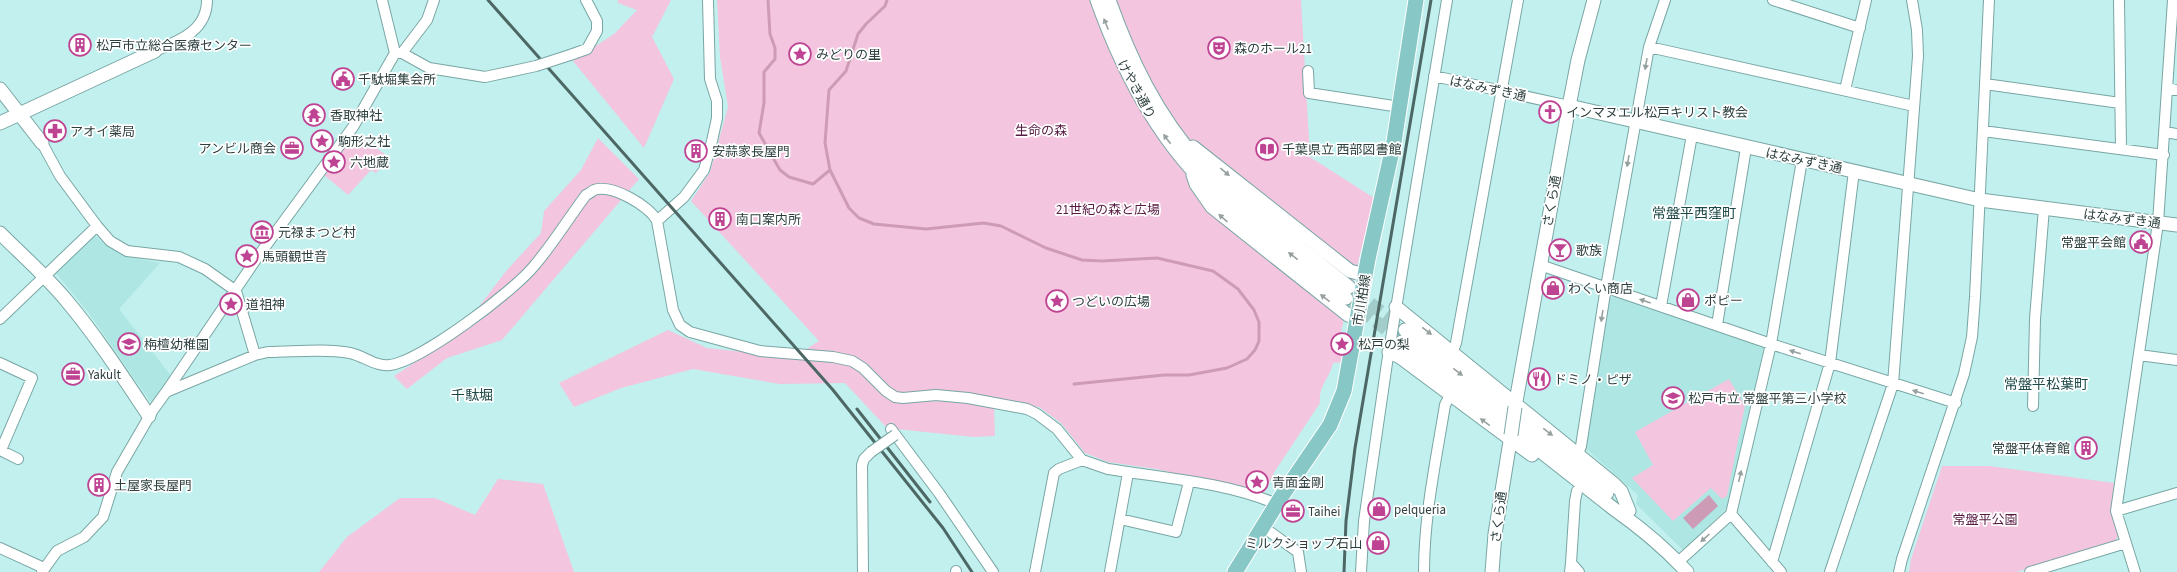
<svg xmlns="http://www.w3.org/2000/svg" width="2177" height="572" font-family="'Source Sans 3','Noto Sans JP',sans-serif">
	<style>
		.built { fill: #ade6e3 }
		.green { fill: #f3c5de }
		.water { fill: #ce9bb7 }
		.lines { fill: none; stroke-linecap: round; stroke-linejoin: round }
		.stream { stroke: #ce9bb7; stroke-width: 3 }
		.secondary-tunnel { stroke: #a3cdcb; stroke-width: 13; stroke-dasharray: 13 6; stroke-linecap: butt }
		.street-casing { stroke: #79a6a4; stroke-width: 12 }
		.secondary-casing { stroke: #79a6a4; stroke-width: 15 }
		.primary-casing { stroke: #fff; stroke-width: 17 }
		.street { stroke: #fff; stroke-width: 10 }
		.secondary { stroke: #fff; stroke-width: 13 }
		.primary { stroke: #87c7c5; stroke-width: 15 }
		.rail { stroke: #4d6765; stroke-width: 3 }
		.street-bridge-casing { stroke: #79a6a4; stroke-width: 12; stroke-linecap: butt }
		.secondary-bridge-casing { stroke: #79a6a4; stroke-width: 15; stroke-linecap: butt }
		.street-bridge { stroke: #fff; stroke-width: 10 }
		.secondary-bridge { stroke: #fff; stroke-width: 13 }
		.oneway { fill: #96a09f }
		.labels { text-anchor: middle; stroke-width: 3.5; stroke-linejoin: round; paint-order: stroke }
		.poi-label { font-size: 13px; fill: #2d403f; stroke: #fff; text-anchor: start }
		.street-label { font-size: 13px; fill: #2d403f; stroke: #fff }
		.park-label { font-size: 13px; fill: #561940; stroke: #fff }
		.neighbourhood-label { font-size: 14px; fill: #1c4847; stroke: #fff }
	</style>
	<rect width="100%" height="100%" fill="#c1f0ee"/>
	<path class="built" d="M96,236L104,244L124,256L160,263L119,309L172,377L152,404L88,312L55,272L88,240Z
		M1614,296L1762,345L1765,349L1730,505L1684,551L1636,504L1638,495L1584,447L1607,299Z"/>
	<path class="green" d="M618,0H671L652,37L674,79L644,148L573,61L614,34L637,10L618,3Z
		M717,0H1301L1310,157L1374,198L1340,336L1347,362L1333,363C1329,380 1318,386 1320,403L1275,471L1264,493L1156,469L1108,462L1085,453L1061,423L1039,407L994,406L995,436L973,437L887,428L845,383L780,384L693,369L621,388L574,407L559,383L668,330L707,348L794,357L819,341L691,201L710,172L728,107L720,57Z
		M355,133L389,157L376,173L371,170L348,195L324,175Z
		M598,138L639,179L502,340L447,358L407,389L394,376L458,334L507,270L541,233L544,211L581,170Z
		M1729,379L1745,406L1727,496L1722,499L1711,488L1673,521L1632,478L1653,465L1635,432Z
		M1942,466H1989L2114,483L2112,512L2118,536L2114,543L2016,572H1909L1911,559Z
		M498,479L543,484L574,572H319L347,537L400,498H435L475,515Z"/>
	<path class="water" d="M1709,495L1718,506L1693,529L1683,518Z"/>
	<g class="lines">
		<path class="stream" d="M768,0L770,34L775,48V59L764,72V103L759,133L780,170L789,177L813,184L830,170
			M887,0L885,6L866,24L858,34L846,71L829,90L825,143L830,170L849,208L859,218L874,224L926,229L984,223L1001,226L1046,248L1082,260L1102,261L1157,258L1213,271L1238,289L1254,310L1259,322V341L1255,350L1247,359L1227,368L1189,375H1164L1074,384"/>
		<path class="secondary-tunnel" d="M1355,292L1405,330
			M1346,298L1401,341"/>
		<g class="street-casing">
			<path id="street" d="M1773,0L1860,28
				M2119,0L2121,149
				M1649,47L1914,106
				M155,51C179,41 207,31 207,0
				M395,53H402L429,68L485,77L536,66
				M402,53L427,20L434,0
				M570,55L587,49L597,31V21L586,0
				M1308,71L1309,93L1400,107
				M1434,76L1569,106
				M1985,84L2120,103
				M2167,88L2177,90
				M1845,90L1866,0
				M1983,131L2164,155
				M2165,132L2177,134
				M42,143L60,176L97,226L110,241L127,251L179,257L205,269L236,291L255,355L268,352C294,352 324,348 350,353C364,356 376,367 390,365C421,361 514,291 534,266C553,244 568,219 586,195C589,194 592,191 594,190C612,184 650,206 657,221L673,310L680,325L690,332L760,351L833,357L852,361L863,368L886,391L895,397L903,398L936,395L968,398L1027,409L1037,414L1057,429L1082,460L1108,469C1164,478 1224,482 1277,504
				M657,221L684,197L704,170L712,141L717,118V101L710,79L708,0
				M1540,265L1771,344L1956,403
				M1661,306L1692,135
				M0,319L97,226
				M1717,325L1746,148
				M1453,351L1456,343L1518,0
				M2139,355L2177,360
				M0,363L32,378L1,450
				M166,392L259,255L353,127L395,53L382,0
				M2033,406L2035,319L2044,208
				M891,429L939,493L993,572
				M0,450L18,459
				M1578,455L1581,446L1606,287L1649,47L1665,0
				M2116,511L2177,493
				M1731,514L1781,572
				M1120,519L1176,532L1189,482
				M1263,527L1298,552L1301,572
				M0,548L44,568
				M1678,562L1731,514L1771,344L1802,160
				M1772,562L1830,363L1854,171
				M1571,563L1575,501L1577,491
				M956,571V572
				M42,572L57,551L84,537L103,517L117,472L153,410L166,392L255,355
				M863,572L862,465L864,459L871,452
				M1035,572L1054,473L1059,469L1082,460
				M1110,572L1128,473
				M1361,572L1364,521L1387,363L1447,0
				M1424,572C1424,516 1436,460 1445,405L1450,395
				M1570,572L1571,563L1579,572
				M1830,572L1893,384L1918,56L1917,30L1912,0
				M1899,572L1902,559L1964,374L1972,337L1975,297L1989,0
				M2030,572L2126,543
				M2135,572L2116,511L2158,223L2173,0"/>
		</g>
		<g class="secondary-casing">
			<path id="secondary" d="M1097,0C1123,73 1160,144 1218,196C1258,233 1303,264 1346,298
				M1109,0C1130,59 1157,116 1200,163C1218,183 1240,200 1261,217C1290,240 1320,264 1349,287
				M0,89L42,143
				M1569,106L1980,200L2177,225
				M0,123L155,51
				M1193,147L1350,271L1365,275
				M1193,175L1196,184L1212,207L1348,315L1358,318
				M0,233C22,255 46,276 66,300C97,337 123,377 149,416
				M1396,307L1614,484L1621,491L1629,511
				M1405,330L1607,493
				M1402,342L1614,509C1641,528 1665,548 1687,572
				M1389,352L1400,357L1532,455
				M1515,407L1569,106L1578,60L1594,0
				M1492,572L1495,534L1511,435"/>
		</g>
		<g class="primary-casing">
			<path id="primary" d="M1235,572L1281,497L1330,425L1344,391L1368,259L1394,142L1416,0"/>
		</g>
		<use href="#street" class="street"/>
		<use href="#secondary" class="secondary"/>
		<use href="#primary" class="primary"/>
		<path class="rail" d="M488,0L833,390L943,528L972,572
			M857,409L930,502
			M1344,572L1346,521L1355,448L1431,0"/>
		<g class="street-bridge-casing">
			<path id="street-bridge" d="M536,66L570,55
				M871,452L895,435"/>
		</g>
		<g class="secondary-bridge-casing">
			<path id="secondary-bridge" d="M1511,435L1515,407"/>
		</g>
		<use href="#street-bridge" class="street-bridge"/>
		<use href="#secondary-bridge" class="secondary-bridge"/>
	</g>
	<defs><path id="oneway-solid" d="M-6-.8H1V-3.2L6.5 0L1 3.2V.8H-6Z"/></defs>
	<g class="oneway">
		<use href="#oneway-solid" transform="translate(1106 24) rotate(-112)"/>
		<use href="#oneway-solid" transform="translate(1646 64) rotate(100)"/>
		<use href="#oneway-solid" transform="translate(1167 139) rotate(-127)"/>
		<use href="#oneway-solid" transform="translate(1628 161) rotate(100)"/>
		<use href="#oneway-solid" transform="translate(1225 172) rotate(40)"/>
		<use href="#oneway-solid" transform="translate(1223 218) rotate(-138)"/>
		<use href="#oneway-solid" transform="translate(1293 256) rotate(-142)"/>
		<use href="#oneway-solid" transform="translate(1325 298) rotate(-142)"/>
		<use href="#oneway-solid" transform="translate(1645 301) rotate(-161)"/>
		<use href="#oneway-solid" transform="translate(1602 316) rotate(99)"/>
		<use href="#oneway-solid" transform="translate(1427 331) rotate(38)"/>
		<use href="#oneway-solid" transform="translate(1795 352) rotate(-162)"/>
		<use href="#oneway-solid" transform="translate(1458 372) rotate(38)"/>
		<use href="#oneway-solid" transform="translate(1918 392) rotate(-163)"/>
		<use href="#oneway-solid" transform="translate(1485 422) rotate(-144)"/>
		<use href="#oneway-solid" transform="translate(1548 432) rotate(38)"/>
		<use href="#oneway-solid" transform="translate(1740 476) rotate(-77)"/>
		<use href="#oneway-solid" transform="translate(1705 538) rotate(138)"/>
	</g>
	<defs>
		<g id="building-ring" transform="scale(1.15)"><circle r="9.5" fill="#fff" stroke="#bf4393" stroke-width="1.5"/><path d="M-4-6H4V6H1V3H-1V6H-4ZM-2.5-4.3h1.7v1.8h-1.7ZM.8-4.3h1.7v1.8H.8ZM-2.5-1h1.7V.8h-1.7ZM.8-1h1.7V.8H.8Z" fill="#bf4393"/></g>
		<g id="theatre-ring" transform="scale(1.15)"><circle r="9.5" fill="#fff" stroke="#bf4393" stroke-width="1.5"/><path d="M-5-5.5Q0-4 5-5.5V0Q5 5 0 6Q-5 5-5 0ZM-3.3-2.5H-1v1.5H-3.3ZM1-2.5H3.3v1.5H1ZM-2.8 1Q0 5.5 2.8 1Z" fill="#bf4393"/></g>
		<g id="sight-ring" transform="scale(1.15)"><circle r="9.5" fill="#fff" stroke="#bf4393" stroke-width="1.5"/><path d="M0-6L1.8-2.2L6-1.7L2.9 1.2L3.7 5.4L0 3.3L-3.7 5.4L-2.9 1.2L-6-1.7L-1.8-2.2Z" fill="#bf4393"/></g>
		<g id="civic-ring" transform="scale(1.15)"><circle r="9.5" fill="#fff" stroke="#bf4393" stroke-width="1.5"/><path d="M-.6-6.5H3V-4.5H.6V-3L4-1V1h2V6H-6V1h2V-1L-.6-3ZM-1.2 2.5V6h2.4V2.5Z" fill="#bf4393"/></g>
		<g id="church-ring" transform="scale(1.15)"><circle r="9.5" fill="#fff" stroke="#bf4393" stroke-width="1.5"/><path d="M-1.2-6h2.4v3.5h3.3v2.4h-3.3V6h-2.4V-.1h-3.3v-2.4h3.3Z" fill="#bf4393"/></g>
		<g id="temple-ring" transform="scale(1.15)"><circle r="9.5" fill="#fff" stroke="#bf4393" stroke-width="1.5"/><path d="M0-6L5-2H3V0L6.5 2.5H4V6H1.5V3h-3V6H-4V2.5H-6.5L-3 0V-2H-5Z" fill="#bf4393"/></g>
		<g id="pharmacy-ring" transform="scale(1.15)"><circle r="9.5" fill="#fff" stroke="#bf4393" stroke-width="1.5"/><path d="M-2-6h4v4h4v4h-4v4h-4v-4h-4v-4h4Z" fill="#bf4393"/></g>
		<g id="office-ring" transform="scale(1.15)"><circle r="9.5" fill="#fff" stroke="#bf4393" stroke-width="1.5"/><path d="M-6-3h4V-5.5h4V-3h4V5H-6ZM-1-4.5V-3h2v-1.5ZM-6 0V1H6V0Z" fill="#bf4393"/></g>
		<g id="library-ring" transform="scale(1.15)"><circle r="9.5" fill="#fff" stroke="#bf4393" stroke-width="1.5"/><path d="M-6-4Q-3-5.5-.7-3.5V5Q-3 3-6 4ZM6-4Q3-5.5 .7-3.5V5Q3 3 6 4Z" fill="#bf4393"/></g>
		<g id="museum-ring" transform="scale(1.15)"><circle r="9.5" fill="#fff" stroke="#bf4393" stroke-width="1.5"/><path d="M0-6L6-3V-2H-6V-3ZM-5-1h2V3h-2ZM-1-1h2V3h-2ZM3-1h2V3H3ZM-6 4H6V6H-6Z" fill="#bf4393"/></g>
		<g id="bar-ring" transform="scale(1.15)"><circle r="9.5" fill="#fff" stroke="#bf4393" stroke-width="1.5"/><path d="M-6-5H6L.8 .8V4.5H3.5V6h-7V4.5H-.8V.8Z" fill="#bf4393"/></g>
		<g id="shop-ring" transform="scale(1.15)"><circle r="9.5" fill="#fff" stroke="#bf4393" stroke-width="1.5"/><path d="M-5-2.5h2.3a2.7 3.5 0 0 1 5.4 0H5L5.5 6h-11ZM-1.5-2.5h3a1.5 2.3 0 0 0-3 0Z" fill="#bf4393"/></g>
		<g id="school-ring" transform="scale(1.15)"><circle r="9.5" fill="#fff" stroke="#bf4393" stroke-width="1.5"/><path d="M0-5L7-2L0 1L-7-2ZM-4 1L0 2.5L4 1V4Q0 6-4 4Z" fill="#bf4393"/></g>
		<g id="restaurant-ring" transform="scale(1.15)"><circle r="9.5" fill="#fff" stroke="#bf4393" stroke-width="1.5"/><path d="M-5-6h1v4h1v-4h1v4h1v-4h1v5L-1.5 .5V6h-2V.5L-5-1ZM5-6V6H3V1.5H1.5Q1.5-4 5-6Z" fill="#bf4393"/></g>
	</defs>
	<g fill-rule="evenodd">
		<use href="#building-ring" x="80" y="45"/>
		<use href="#theatre-ring" x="1219" y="48"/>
		<use href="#sight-ring" x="800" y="54"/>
		<use href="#civic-ring" x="343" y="79"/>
		<use href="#church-ring" x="1550" y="112"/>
		<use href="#temple-ring" x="314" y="115"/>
		<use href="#pharmacy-ring" x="55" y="131"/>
		<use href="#sight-ring" x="322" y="141"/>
		<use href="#office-ring" x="292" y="148"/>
		<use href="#library-ring" x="1267" y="149"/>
		<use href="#building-ring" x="696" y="151"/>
		<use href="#sight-ring" x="334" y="162"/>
		<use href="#building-ring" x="720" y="219"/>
		<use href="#museum-ring" x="262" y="232"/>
		<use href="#civic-ring" x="2141" y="242"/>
		<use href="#bar-ring" x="1560" y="250"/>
		<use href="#sight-ring" x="247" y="256"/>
		<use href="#shop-ring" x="1553" y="288"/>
		<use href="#shop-ring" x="1688" y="300"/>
		<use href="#sight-ring" x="1057" y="301"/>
		<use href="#sight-ring" x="231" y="304"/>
		<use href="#school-ring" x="129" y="344"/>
		<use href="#sight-ring" x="1342" y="344"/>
		<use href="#office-ring" x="73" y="374"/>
		<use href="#restaurant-ring" x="1539" y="379"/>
		<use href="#school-ring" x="1673" y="398"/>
		<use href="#building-ring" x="2086" y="448"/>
		<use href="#sight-ring" x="1257" y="482"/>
		<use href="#building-ring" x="99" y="485"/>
		<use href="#shop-ring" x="1379" y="509"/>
		<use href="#office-ring" x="1293" y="511"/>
		<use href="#shop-ring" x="1378" y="543"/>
	</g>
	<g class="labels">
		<g class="poi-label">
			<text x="96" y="50">松戸市立総合医療センター</text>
			<text x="1234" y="53">森のホール21</text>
			<text x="816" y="59">みどりの里</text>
			<text x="358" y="84">千駄堀集会所</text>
			<text x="1566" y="117">インマヌエル松戸キリスト教会</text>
			<text x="330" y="120">香取神社</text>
			<text x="70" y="136">アオイ薬局</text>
			<text x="338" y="146">駒形之社</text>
			<text x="276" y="153" text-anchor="end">アンビル商会</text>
			<text x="1282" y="154">千葉県立 西部図書館</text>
			<text x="712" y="156">安蒜家長屋門</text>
			<text x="350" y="167">六地蔵</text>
			<text x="736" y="224">南口案内所</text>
			<text x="278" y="237">元禄まつど村</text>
			<text x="2126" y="247" text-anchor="end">常盤平会館</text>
			<text x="1576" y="255">歌族</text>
			<text x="262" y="261">馬頭観世音</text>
			<text x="1568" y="293">わくい商店</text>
			<text x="1704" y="305">ポピー</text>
			<text x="1072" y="306">つどいの広場</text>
			<text x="246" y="309">道祖神</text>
			<text x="144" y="349">栴檀幼稚園</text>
			<text x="1358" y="349">松戸の梨</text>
			<text x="88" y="379">Yakult</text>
			<text x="1554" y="384">ドミノ・ピザ</text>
			<text x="1688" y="403">松戸市立 常盤平第三小学校</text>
			<text x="2070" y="453" text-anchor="end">常盤平体育館</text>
			<text x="1272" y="487">青面金剛</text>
			<text x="114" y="490">土屋家長屋門</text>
			<text x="1394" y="514">pelqueria</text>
			<text x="1308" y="516">Taihei</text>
			<text x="1362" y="548" text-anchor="end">ミルクショップ石山</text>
		</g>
		<g class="street-label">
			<text transform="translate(1488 88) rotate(12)" y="5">はなみずき通</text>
			<text transform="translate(1137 89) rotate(62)" y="5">けやき通り</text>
			<text transform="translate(1804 160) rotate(12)" y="5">はなみずき通</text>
			<text transform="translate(1551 201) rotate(-80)" y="5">さくら通</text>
			<text transform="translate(2122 218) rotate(7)" y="5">はなみずき通</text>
			<text transform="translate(1361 300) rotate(-81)" y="5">市川柏線</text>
			<text transform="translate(1498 517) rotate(-83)" y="5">さくら通</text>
		</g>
		<g class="park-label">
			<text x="1041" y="135">生命の森</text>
			<text x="1108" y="214">21世紀の森と広場</text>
			<text x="1985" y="524">常盤平公園</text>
		</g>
		<g class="neighbourhood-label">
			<text x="1694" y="218">常盤平西窪町</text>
			<text x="2046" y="389">常盤平松葉町</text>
			<text x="472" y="400">千駄堀</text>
		</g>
	</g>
</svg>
